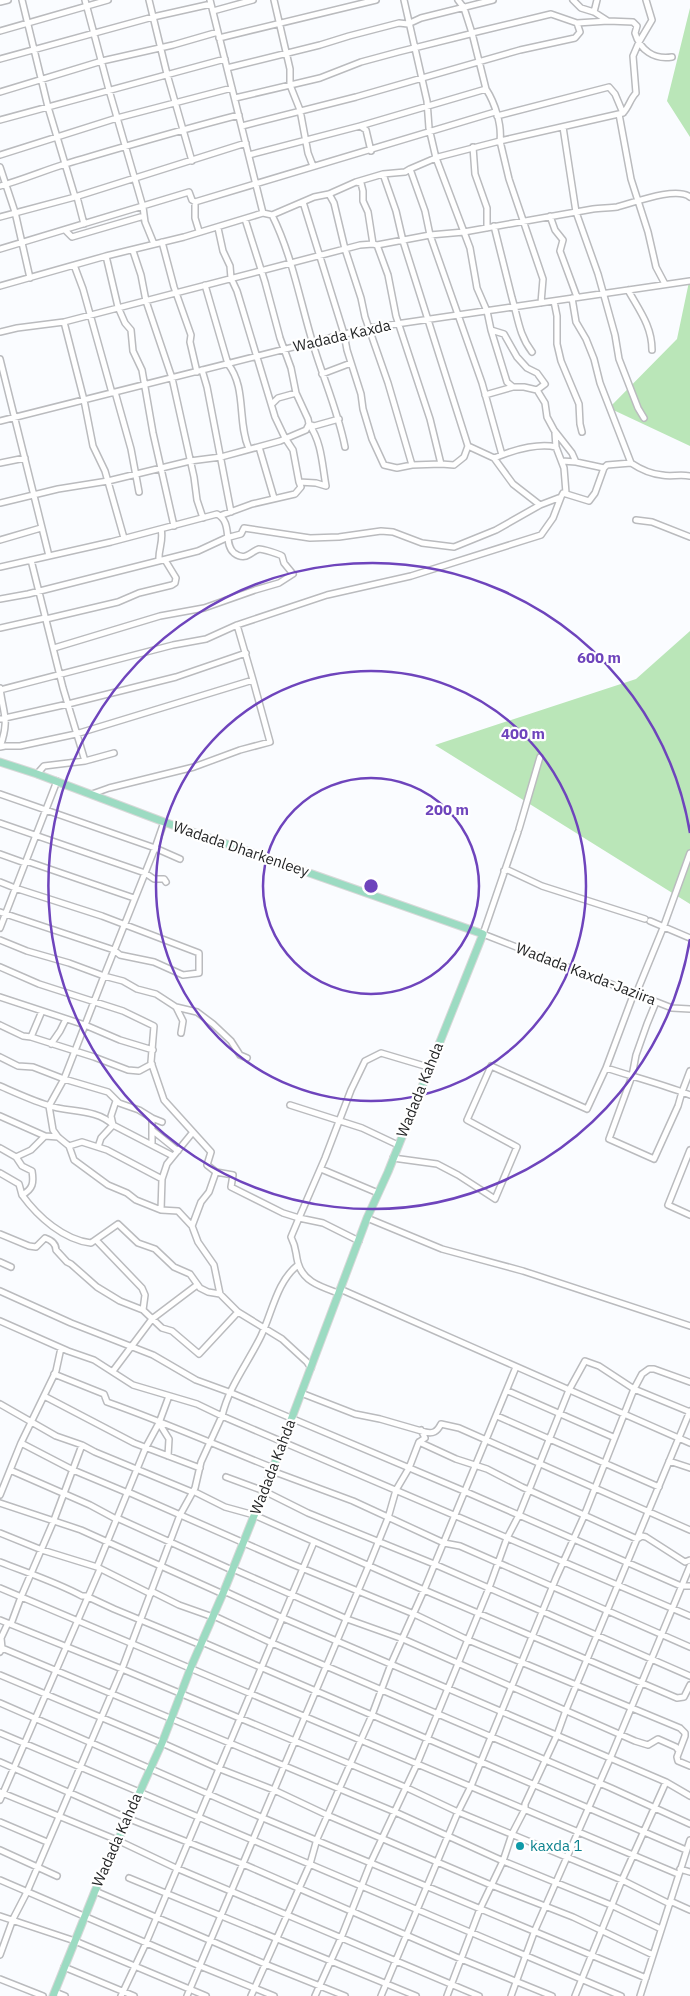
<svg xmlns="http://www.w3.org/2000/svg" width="690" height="1996" font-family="'IBM Plex Sans',sans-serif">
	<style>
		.grass { fill: #bae6b8 }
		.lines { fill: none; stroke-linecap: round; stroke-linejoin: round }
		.minor-casing { stroke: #babbbe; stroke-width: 8 }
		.major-casing { stroke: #d8d8d8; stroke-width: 9 }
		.minor { stroke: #fff; stroke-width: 5 }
		.major { stroke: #9cdbc2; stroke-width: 7 }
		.ring { fill: none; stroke: #6e44bc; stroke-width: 2.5 }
		.culture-dot { fill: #0f9aa8; stroke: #fff; stroke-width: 2 }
		.labels { text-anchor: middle; stroke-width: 4.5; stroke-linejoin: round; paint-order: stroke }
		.street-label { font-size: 15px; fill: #242526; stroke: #fff }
		.culture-label { font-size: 15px; fill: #0d838f; stroke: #fff; text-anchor: start }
		.centre { fill: #6e44bc; stroke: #fff; stroke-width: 2.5 }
		.ring-label { font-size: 15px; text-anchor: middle; font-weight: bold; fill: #6e44bc; stroke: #fff; stroke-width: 4.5; stroke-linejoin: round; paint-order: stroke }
	</style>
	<rect width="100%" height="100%" fill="#fafcff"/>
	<path class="grass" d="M690,8V137L667,101Z
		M690,277V446L609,408L677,339Z
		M690,631V904L435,745L636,679Z"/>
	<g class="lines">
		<g class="minor-casing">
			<path id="minor" d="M22,0L48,107L75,197
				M85,0L109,90L143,207L145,222L154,244
				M149,0L167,74L192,161
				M210,0L263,213L272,215C292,255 300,301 313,344C323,378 338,411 345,447
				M274,0L290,69V85L300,110L308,153L313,166
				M404,0L427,101L429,128L436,158L470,248L477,288L487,311L491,330L504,334L517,357L527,368L537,373L545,384L537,390
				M573,0L581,8L594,12L608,21L633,22L637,26L635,33C640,50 654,60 672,57
				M0,2L8,0
				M213,11L253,0
				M594,12L597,0
				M608,21L577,23L551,14L472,33L486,89C495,103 502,125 500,141L623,113C629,107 630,99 636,93L633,56L639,42L652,20L646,0
				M0,31L108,0
				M219,38L376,0
				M0,59L153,17L211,4
				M227,68L320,45L349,36L399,23L408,24L421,18L493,0
				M0,92L102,61L173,45L218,32
				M235,98L320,78L361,62L398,52L470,34L472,33L464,8L458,0
				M619,114L631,179L648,232L656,267L665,284
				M497,116L609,87L615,94L623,113
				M0,120L225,59
				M242,126L356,97L520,50L575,38L580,32L577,23
				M360,126L486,89
				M563,127L576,212L598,274L615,335L619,359L638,408L644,418
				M473,147L475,174L487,208V228
				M0,155L117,118L232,88
				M249,155L360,126L366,130L371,151
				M0,167L15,212L30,278
				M410,169L438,157L500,141L509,179L543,279L541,303
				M356,182L383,174L405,172L410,169L425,211L430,235L482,383L502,455L494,458L468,446L403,241L396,211L383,174
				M0,186C22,180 43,171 65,164C123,147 180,130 239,115
				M329,194L334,203L345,249L361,298L365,317L388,383L412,465L441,464L454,465L464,457L468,446
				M77,197L84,224
				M195,202L495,112
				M303,202L344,334L347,350L361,394L363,409L372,439L384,465L397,468L412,465
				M272,215L314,197L329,194L356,182L361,183L363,191V201L368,212L373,244
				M550,216L555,230L563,240L560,251L577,297
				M0,217L75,197L246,143
				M494,226C500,250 506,274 512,298C518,318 519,335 532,352
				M218,228L223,251L230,266L231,278L237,291L275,417L285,438L293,450L299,482L316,483L326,486C322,464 322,443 309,424L314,426L339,419
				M65,230L72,237L144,216
				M162,242L174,287L191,335L190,342L197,372
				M377,245L388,275L396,316L430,419L441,464
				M0,249L189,192L192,200L195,202V218L199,231
				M133,251L141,275L146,301L172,378L194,477L197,500L203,518
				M106,256L118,307L125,323L131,330L133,351L142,370L153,433L174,526
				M74,265L83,289L112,393
				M205,285L228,364C247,388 237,422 249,449
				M0,286L106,256L184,237L263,213
				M628,290C639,310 652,326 652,350
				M572,298L576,322L586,339L594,359L600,383L631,463C640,469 651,474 662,475C671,477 679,474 690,476
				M554,301L557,316V344L561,361L579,404L580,424L582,432
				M64,322L84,400L93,446L105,471L124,538
				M0,332L17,328L64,322L360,245L373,244L377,245L430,235L464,232L593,209C601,208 610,208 617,207C633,203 676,186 690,197
				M0,359L49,556
				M202,370L207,387L231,512
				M322,374L351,363
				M115,392L131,449L139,492
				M485,395L513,387
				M272,404L278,398L296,393
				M0,421L369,328L690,281
				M259,447L274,498
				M556,447L564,468L566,493
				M502,455C517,449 540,443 556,447L555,433
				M494,458L513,484L540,505
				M562,461L576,462
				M0,463L25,458
				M604,468L607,465L631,463
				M0,503L58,489L108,481L190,461L221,457L280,441L306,430L309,424L308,419L296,393L291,368L280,338L265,282L245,219
				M222,516V515L252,504L295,494L301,487L299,482
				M636,520L652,522L690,537
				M0,540L41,528
				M31,560L63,688L85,761
				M159,561C158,549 164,541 161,529
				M0,567L111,542L217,514C233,522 223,544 234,553C246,562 251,551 259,549C263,549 279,554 282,556L284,563L293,574L279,583L255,590L204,608L160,616L54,648
				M0,599L28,594L198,551L226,538L241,534L244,528L310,538L339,537L381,531L393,532L422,543L454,547L496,530L540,505L561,497L563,493L589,501L595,493L604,468L576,462L572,453L554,430L547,417L545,403L537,390L524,387H513L507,382L491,330
				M46,619L118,602L139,593L172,585L175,583L176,578L165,560
				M237,625L253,680
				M0,628L45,618
				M0,688C3,714 10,719 0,747
				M0,690L173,645L206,639L237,625L327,595L411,576L541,535L553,518L561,497
				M0,719L68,704L176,677L246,653
				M0,747L5,746H20L76,734L253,680L270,742L240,750L194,767L109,788L92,794
				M37,774L44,766L85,761L114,753
				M0,794L155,848L180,859
				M164,822L155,848L104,976L123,981L137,989L156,994L176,1007L183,1021L181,1033
				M0,823L145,873L154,879H164L166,882
				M519,829L540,757
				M518,832L483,934L672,1008L690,1009
				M0,854L25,863
				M26,861L134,898
				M504,871L508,870L542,886L645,919
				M0,882L15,888L102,916L199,953V973L183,975L154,962L120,955L114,950L0,912
				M650,921L690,938
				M0,928L57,781
				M0,940L27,951L69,963L104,976L64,1079L49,1106L53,1130L58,1137L69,1146L74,1160L108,1185L127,1193L136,1200L161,1210L178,1211L192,1226L198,1242L214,1265L220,1294
				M0,967L39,984L123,1011L154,1026L151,1062L164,1100L211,1152L207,1165L216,1172L233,1175L231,1187L283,1213L299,1218L291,1237C297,1249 295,1252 298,1263C303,1282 322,1287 338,1293
				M636,994L663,928L690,853
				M0,997L85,1025L120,1040L153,1050
				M176,1007L197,1012L213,1024L231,1041L240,1055L247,1058
				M0,1025L23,1036L31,1037L42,1011
				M31,1037L94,1057L128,1070L139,1071L152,1064
				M51,1044L60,1031L66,1019
				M0,1057L18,1066L33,1067L64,1079L108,1092L119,1103L139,1110L152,1118
				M606,1068L634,993
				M690,1071L682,1092L690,1095
				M0,1086C16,1093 31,1100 47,1105C68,1113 96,1108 113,1125L101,1138L98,1147
				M116,1101L111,1116L113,1125L173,1156
				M290,1105L362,1128L398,1145
				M0,1116L45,1136
				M162,1122L152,1118V1130L178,1151
				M152,1130V1144
				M69,1146L82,1142L107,1150L162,1179
				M0,1148L16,1157L22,1166L32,1171C34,1183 33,1189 22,1195C38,1217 64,1240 91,1243L118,1224L138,1243L155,1249L174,1267L190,1274L200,1288L208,1292L220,1294L238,1312L282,1339L307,1362L311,1368
				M690,1150L668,1205L690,1215
				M16,1157L31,1150L45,1136L58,1137
				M393,1158L437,1164L458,1175L495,1199L517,1147L467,1120L491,1066L587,1109L606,1068C631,1076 657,1083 682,1092L678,1106L654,1159L609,1139L632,1076L636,1055L647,1024L656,1002
				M321,1169L378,1193
				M0,1173L19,1184L22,1195
				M161,1210L162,1179L167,1164L193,1132
				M367,1218L442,1249L523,1271L690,1326
				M192,1226L201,1202L209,1192L216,1172
				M0,1234L29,1246L36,1247L45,1238C51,1240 56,1243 56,1250L67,1262L71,1264L97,1287L120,1301L143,1310L162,1328L172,1331L199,1354L238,1312
				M97,1241L142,1288L145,1295L143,1310
				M359,1241L323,1223L299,1218L325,1158L351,1090L365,1061L381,1053L428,1067
				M0,1262L11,1267
				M340,1289L690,1443
				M0,1291L71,1323L153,1355L196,1380L229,1392L464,1491L681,1586H690
				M0,1321L68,1351L94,1360L133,1385L197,1404L222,1416C229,1386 248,1363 261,1336C272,1313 277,1281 298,1265
				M113,1371L152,1319L197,1285
				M54,1374L104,1394L107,1402C164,1422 218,1446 273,1468
				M508,1391L613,1437
				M301,1393L355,1414L380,1419L425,1432C433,1434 437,1432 441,1424L459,1428L690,1530
				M44,1396L134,1443L200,1468
				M0,1404L56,1436L82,1445L95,1452L192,1492
				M497,1416L659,1487
				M421,1430L425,1438L419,1442L456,1459L487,1469L522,1487L637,1539L642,1536L646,1537L685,1562L690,1560
				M21,1443L73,1470L128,1493
				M168,1456L169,1439L159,1423L169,1396
				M669,1461L690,1468
				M10,1470L90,1505L116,1519
				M272,1471L353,1501L444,1543L460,1546L690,1647
				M226,1477L264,1491L308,1513L434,1564L690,1676
				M193,1491L225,1507L254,1515L424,1590L677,1698L684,1697L690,1685
				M128,1492L292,1564L414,1614L468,1640L680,1728L685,1733V1736L677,1757L678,1761L690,1766
				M0,1495L21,1443L56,1371L61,1348
				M0,1503L81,1530L223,1594
				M117,1518L232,1570
				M0,1533L42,1550L97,1567L151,1594
				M0,1562C28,1573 56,1582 82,1596H86L114,1609L201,1645
				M97,1567L146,1447L159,1423
				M233,1569L347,1619L403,1639L635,1741L648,1745L658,1739L676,1747L679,1751
				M0,1588L678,1874
				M224,1591L283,1618L666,1782L690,1796
				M153,1592L179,1605L213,1617
				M214,1616L272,1643L611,1788L690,1824
				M0,1620L122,1669L405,1787L458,1812L622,1880L670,1904
				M11,1624L21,1597L54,1520L82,1445
				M202,1642L686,1850
				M2,1648L395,1812L503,1861L611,1905L661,1929
				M0,1652L2,1648L1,1638L8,1623
				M0,1675L162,1743L220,1769L274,1790L327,1815L491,1885L573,1917L653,1955
				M0,1703L263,1818L646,1978
				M0,1733L621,1996
				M0,1762L127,1818L243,1864L461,1959L552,1996
				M0,1792L117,1840L176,1868L479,1996
				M0,1800L100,1569
				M0,1822L47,1842
				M0,1850L57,1876
				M680,1869L690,1872
				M129,1878L416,1996
				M0,1880L200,1966L274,1996
				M95,1891L265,1964L345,1996
				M670,1901L690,1910
				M0,1916L75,1941L206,1996
				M0,1955L13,1919L27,1892L122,1669L180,1515L195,1488L201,1462L222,1416L690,1616
				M64,1967L134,1996
				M0,1979L43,1996
				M55,1992L65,1996
				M121,1996L146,1943L314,1542
				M187,1996L369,1565L388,1518L396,1490L409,1468L419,1442
				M251,1996L310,1864L317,1839L372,1715L391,1664L424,1590L516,1367
				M315,1996L341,1938L371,1862L417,1764L489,1588L507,1538L519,1515L569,1390L585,1361L599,1366L634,1389L690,1412
				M381,1996L458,1812L471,1786L556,1578L584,1516L634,1389L642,1374L649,1369H654L690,1382
				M447,1996L480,1909L503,1861L512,1834L525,1809V1804L557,1735L566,1710L690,1411
				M511,1996L535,1930L610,1759L690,1566
				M575,1996L622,1880L666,1782
				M640,1996L690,1840"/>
		</g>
		<g class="major-casing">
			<path id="major" d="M0,762L37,774L164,822L483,934L388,1172L367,1218L273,1468L224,1591L191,1667L162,1743L95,1891L53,1996"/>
		</g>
		<use href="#minor" class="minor"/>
		<use href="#major" class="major"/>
	</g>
	<g class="ring">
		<circle cx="371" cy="886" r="108"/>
		<circle cx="371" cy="886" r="215"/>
		<path d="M690 939A323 323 0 1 1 690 833"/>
	</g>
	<circle class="culture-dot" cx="520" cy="1846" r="5"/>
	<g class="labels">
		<g class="street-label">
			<text transform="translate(342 336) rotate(-13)" y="5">Wadada Kaxda</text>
			<text transform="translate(241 849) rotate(19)" y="5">Wadada Dharkenleey</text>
			<text transform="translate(586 974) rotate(21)" y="5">Wadada Kaxda-Jaziira</text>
			<text transform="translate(420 1090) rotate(-68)" y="5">Wadada Kahda</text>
			<text transform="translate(273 1467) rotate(-69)" y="5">Wadada Kahda</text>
			<text transform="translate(117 1840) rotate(-66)" y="5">Wadada Kahda</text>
		</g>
		<g class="culture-label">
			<text x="530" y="1851">kaxda 1</text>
		</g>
	</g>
	<circle cx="371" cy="886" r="8" class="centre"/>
	<g class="ring-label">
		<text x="599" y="663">600 m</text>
		<text x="523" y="739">400 m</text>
		<text x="447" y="815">200 m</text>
	</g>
</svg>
